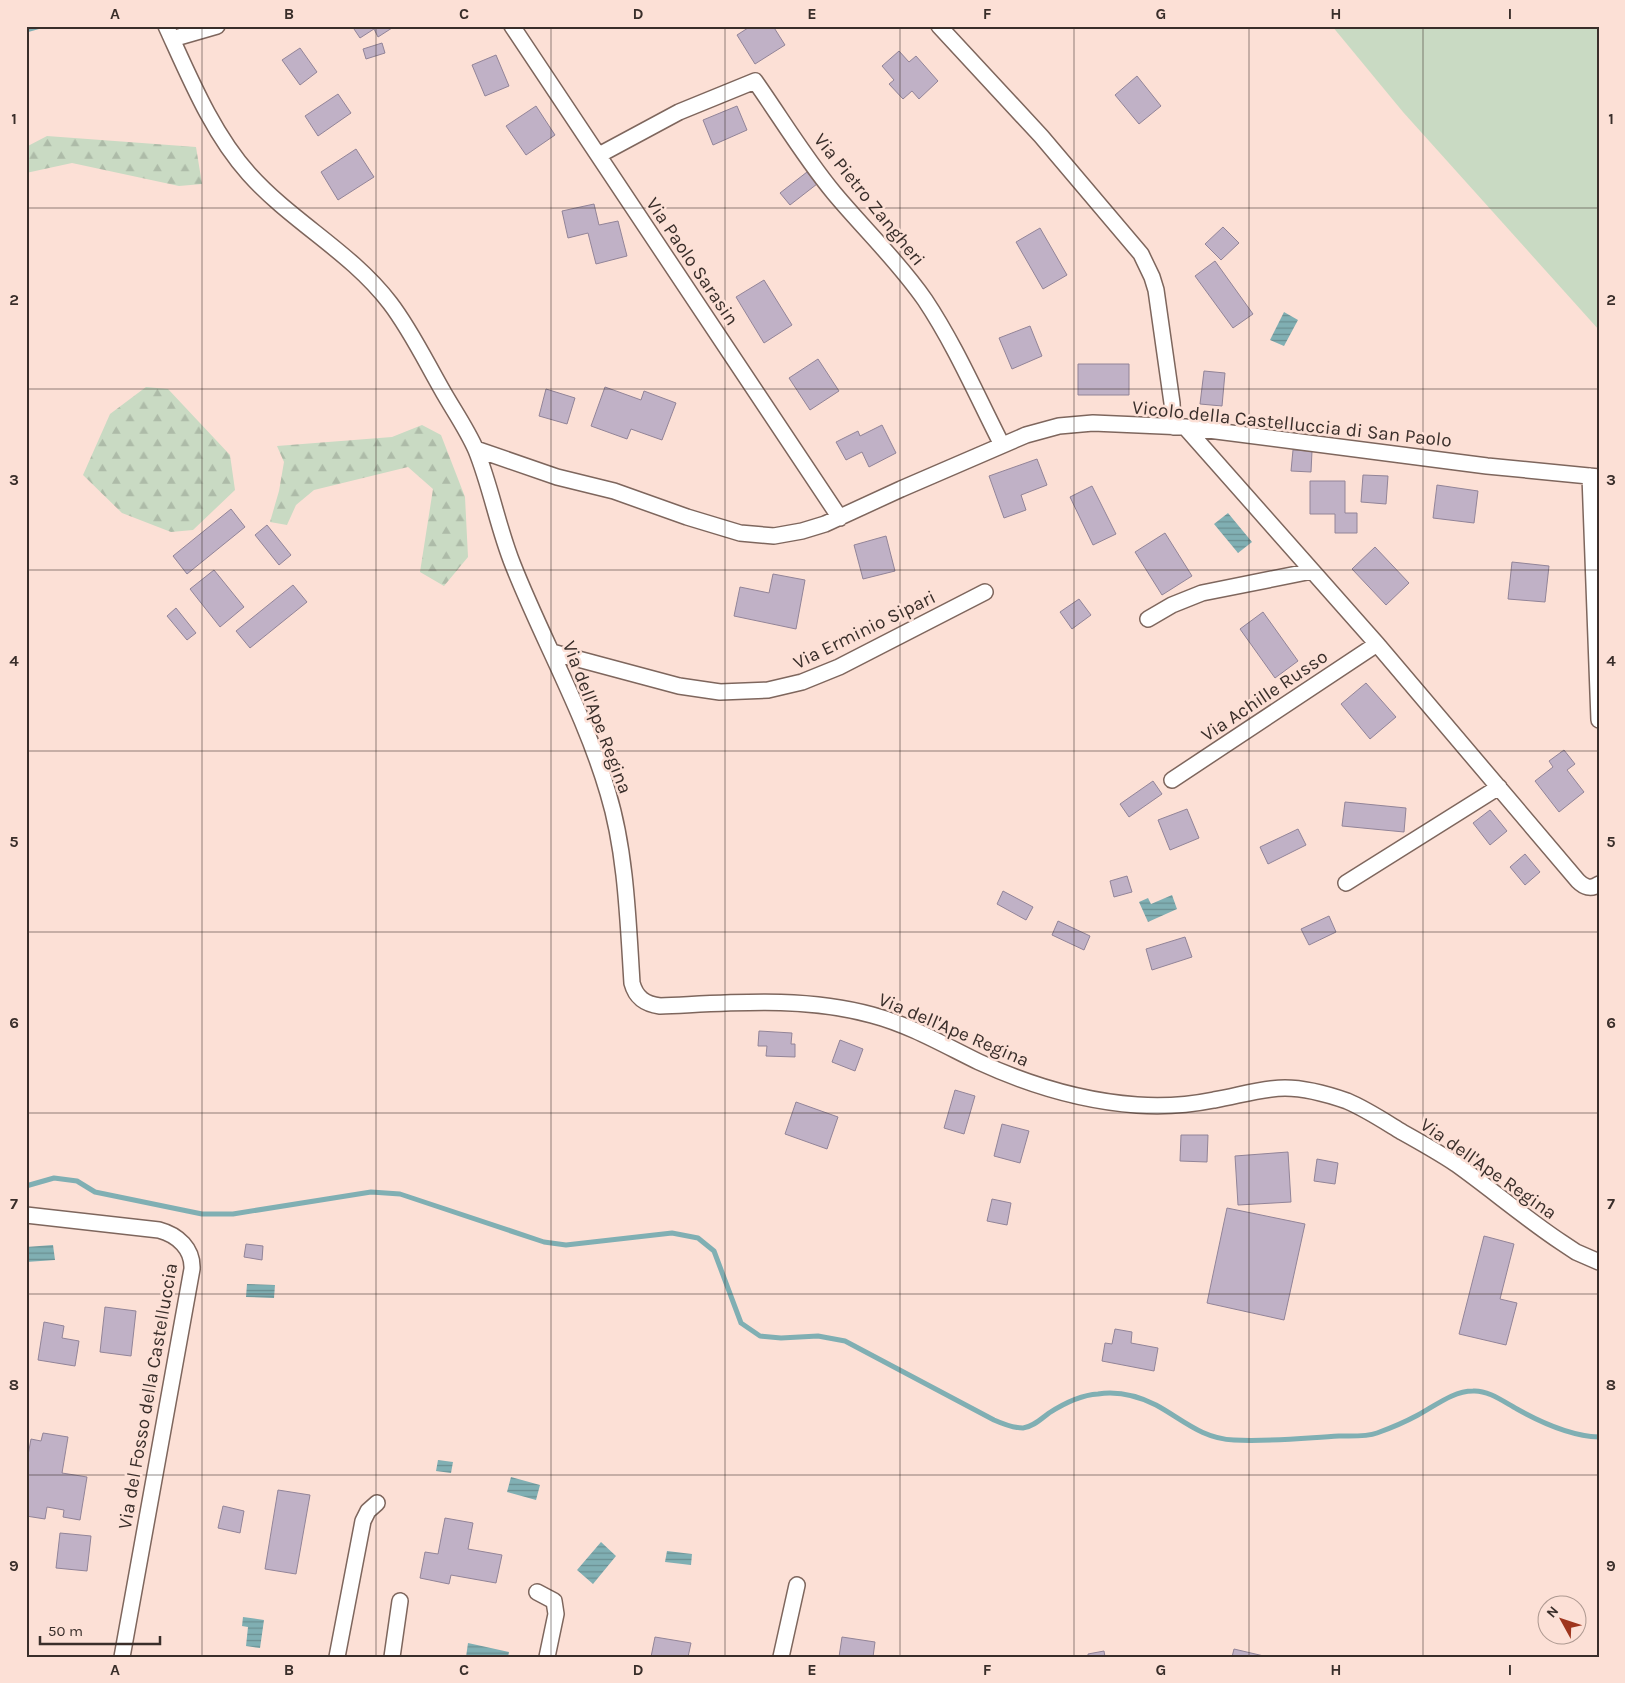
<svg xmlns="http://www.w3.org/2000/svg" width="1625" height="1683" font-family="Karla,sans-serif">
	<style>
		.grass { fill: #c9dac3 }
		.forest { fill: url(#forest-firs) }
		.water { fill: url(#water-rules) }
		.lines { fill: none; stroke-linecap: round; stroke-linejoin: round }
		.stream { stroke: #80afb3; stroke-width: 5 }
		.building { fill: #c0b1c6; stroke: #928498 }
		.minor-casing { stroke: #7e665d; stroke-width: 18 }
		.minor { stroke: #fff; stroke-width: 15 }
		.grid { fill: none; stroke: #392e2a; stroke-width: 1; stroke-opacity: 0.55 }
		.labels { text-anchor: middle; stroke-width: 5; stroke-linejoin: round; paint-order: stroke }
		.street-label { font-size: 19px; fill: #392e2a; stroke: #fce0d6 }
		.neatline { fill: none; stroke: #392e2a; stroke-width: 2 }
		.grid-label { font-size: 16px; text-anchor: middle; font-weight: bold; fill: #392e2a }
	</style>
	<defs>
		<pattern id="forest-firs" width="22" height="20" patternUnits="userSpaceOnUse" patternTransform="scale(1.25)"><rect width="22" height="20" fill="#c9dac3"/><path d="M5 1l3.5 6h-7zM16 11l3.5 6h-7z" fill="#adbba8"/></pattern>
		<pattern id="water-rules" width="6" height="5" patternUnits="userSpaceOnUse" patternTransform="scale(1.25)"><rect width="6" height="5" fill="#80afb3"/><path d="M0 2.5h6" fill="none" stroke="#6a8f92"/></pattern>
	</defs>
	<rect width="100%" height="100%" fill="#fce0d6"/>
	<path class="grass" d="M1332,26H1599V330L1403,112Z"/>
	<path class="forest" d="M47,136L196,147L202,184L179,186L72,163L26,173V147Z
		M146,387L168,389L230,455L235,490L193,530L171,532L122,513L83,475L110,414Z
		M422,425L441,435L465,497L468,557L444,586L420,572L433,489L408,467L314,490L296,505L287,525L270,522L279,491L284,462L277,446L392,437Z"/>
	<path class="water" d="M1284,312L1298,320L1284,346L1270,340Z
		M1228,513L1252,542L1238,553L1214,524Z
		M1172,895L1177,909L1148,922L1139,902L1148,898L1151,904Z
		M53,1245L55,1260L26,1262V1247Z
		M247,1284L275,1285L274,1298L246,1297Z
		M438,1460L453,1462L451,1473L436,1471Z
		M511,1477L540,1485L536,1500L507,1492Z
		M601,1542L616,1556L593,1584L577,1570Z
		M667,1551L692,1554L691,1565L665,1562Z
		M243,1617L264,1620L260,1648L246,1646L248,1627L242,1626Z
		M468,1643L509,1652L508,1657H466Z"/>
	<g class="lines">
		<path class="stream" d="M26,30L40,26
			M26,1186L54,1178L77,1181L95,1192L202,1214H233L371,1192L400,1194L544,1242L566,1245L672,1233L698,1238L714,1251L741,1323L760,1336L781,1338L818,1336L845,1341L994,1420C1003,1424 1013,1428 1023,1428C1033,1427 1041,1419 1049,1413C1063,1404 1080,1395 1098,1394C1118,1391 1138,1396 1156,1405C1182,1419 1202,1439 1234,1440C1269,1442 1304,1438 1339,1436C1351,1436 1366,1437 1377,1433C1391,1428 1405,1422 1418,1415C1435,1406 1453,1391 1473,1391C1488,1390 1504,1402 1517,1409C1542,1423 1570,1436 1599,1437"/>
	</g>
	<path class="building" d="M352,26H391L392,28L378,37L374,29L360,38Z
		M751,26H773L785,45L755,64L737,35Z
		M382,43L385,53L366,59L363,49Z
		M300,48L317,72L300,85L282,60Z
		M899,51L909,62L916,56L938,81L919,99L912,91L903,99L889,84L894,80L882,66Z
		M496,55L509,86L485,96L472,65Z
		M1137,76L1161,106L1139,124L1115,95Z
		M338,94L351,113L318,136L305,116Z
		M536,106L555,135L526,155L506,126Z
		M737,106L747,130L713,145L703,120Z
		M356,149L374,177L338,200L321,172Z
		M807,172L817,184L790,205L780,193Z
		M594,204L599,225L618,221L627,256L596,264L588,233L568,238L562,211Z
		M1223,227L1239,243L1221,260L1205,244Z
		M1040,228L1067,275L1043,289L1016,242Z
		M1215,261L1253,314L1233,328L1195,276Z
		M764,280L792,325L764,343L736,297Z
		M1030,326L1042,356L1012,369L999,338Z
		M818,359L839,391L810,410L789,378Z
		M1078,364H1129V395H1078Z
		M1204,371L1225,373L1222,406L1200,404Z
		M605,387L641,400L644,391L676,403L662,440L631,429L627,439L591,426Z
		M546,389L575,398L567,424L539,416Z
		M882,425L896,453L869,467L862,452L846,460L836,442L858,431L860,436Z
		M1293,450L1312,451L1311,472L1291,471Z
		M1037,459L1047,485L1021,495L1026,510L1004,518L989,476Z
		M1363,475L1388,476L1386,504L1361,502Z
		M1310,481H1345V513H1357V533H1335V514H1310Z
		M1437,485L1478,491L1474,523L1433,518Z
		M1092,486L1116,534L1093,545L1070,497Z
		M231,509L245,527L187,574L173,556Z
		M267,525L291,555L279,565L255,535Z
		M1165,533L1192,576L1162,595L1135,552Z
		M886,536L895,571L863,579L854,545Z
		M1375,547L1409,583L1386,605L1352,569Z
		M1512,562L1549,566L1545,602L1508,599Z
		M214,570L244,607L220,627L190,589Z
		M773,574L805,580L796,629L734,616L740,587L769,593Z
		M293,585L307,602L250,648L236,631Z
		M1079,599L1091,615L1072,629L1060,612Z
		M176,608L196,633L187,640L167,616Z
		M1263,612L1298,661L1275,678L1240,629Z
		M1366,683L1396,717L1370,739L1341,704Z
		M1564,750L1575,764L1567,770L1584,792L1559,812L1535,781L1553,767L1549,761Z
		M1153,781L1162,794L1129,817L1120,804Z
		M1345,802L1406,808L1404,832L1342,826Z
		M1187,809L1199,838L1170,850L1158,820Z
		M1490,810L1507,831L1490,845L1473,823Z
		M1298,829L1306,845L1268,864L1260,847Z
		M1525,854L1540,872L1525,885L1510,867Z
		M1127,876L1132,892L1114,897L1110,881Z
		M1003,891L1033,907L1026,920L997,904Z
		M1329,916L1336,932L1309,945L1301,929Z
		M1058,921L1090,936L1084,950L1052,935Z
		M1185,937L1192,957L1152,970L1146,949Z
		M759,1031L792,1033L791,1044H795V1057L766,1056L767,1046H758Z
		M840,1040L863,1049L855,1071L832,1062Z
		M955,1090L975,1096L964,1134L944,1128Z
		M796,1102L838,1117L827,1149L785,1134Z
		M1002,1124L1029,1131L1020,1163L994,1156Z
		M1181,1135H1208L1207,1162L1180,1161Z
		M1288,1152L1291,1202L1238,1205L1235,1156Z
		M1317,1159L1338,1163L1335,1184L1314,1181Z
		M992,1199L1011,1203L1007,1225L987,1221Z
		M1227,1208L1305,1224L1284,1320L1207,1303Z
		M1484,1236L1514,1244L1500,1299L1517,1303L1506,1345L1459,1334Z
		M246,1244L263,1246L262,1260L244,1257Z
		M105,1307L136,1311L131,1356L100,1352Z
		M44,1322L64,1326L62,1338L79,1341L75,1366L38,1360Z
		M1115,1329L1132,1332L1131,1343L1158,1348L1154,1371L1102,1361L1105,1343L1112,1344Z
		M43,1433L68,1437L62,1473L87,1477L80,1520L63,1517L64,1510L47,1507L45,1519L26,1516V1466L31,1439L41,1441Z
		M278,1490L310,1495L296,1574L265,1569Z
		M223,1506L244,1511L240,1533L218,1528Z
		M445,1518L473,1523L468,1549L502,1555L496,1583L451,1575L449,1584L420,1578L425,1552L438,1554Z
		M60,1533L91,1536L87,1571L56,1568Z
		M655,1637L691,1643L688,1657H651Z
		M842,1637L875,1642L873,1657H839Z
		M1234,1649L1268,1657H1232Z
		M1104,1651L1105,1657H1088V1654Z"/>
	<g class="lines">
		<g class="minor-casing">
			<path id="minor" d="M166,26C189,76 212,133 249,174C292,222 351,252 390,303C410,329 425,360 441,388C452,408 467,429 476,450C491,487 498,528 513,565C543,641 585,714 608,793C626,852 628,921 632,983C636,998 645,1004 660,1006C731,1003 803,996 872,1015C910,1025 944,1045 979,1062C1029,1085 1081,1101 1137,1105C1163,1107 1189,1105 1214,1100C1238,1096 1261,1088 1285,1088C1306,1088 1327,1094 1347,1101C1366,1109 1384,1121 1402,1132C1420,1142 1438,1152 1456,1164C1491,1189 1525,1218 1561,1242L1576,1252L1599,1262
				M512,26L840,518
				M939,26L1041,136L1141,254L1152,277L1156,290L1172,403L1173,427
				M172,39L217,26
				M599,155L679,112L755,81C781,118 805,158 834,193C864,229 898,261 925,300C955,345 977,396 1002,445
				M1185,427L1377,644L1578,881C1584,887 1591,890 1599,884
				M476,449L557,477L614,491L687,517L740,533L774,536L802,531L825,524L901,489L1026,435L1059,426L1093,423L1185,427L1487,466L1599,477
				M1590,476L1599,720
				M1148,619L1172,605L1202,593L1312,571
				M552,652L679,686L720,692L768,690L802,682L839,667L985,592
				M1172,780L1377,644
				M1346,883L1499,787
				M26,1215L159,1230C178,1235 193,1249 192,1269L122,1657
				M537,1592L554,1601L556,1614L547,1657
				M337,1657L363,1521L368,1511L377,1503
				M392,1657L400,1601
				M781,1657L797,1585"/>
		</g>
		<use href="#minor" class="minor"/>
	</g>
	<path class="grid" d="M202,26V1657M376,26V1657M551,26V1657M725,26V1657M900,26V1657M1074,26V1657M1249,26V1657M1423,26V1657M26,208H1599M26,389H1599M26,570H1599M26,751H1599M26,932H1599M26,1113H1599M26,1294H1599M26,1475H1599"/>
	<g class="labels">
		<g class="street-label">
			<text transform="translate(870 199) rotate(51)" y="7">Via Pietro Zangheri</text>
			<text transform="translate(693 261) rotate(56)" y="7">Via Paolo Sarasin</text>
			<text transform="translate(1292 423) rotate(6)" y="7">Vicolo della Castelluccia di San Paolo</text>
			<text transform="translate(864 629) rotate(-26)" y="7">Via Erminio Sipari</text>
			<text transform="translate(1264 695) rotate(-34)" y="7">Via Achille Russo</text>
			<text transform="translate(598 717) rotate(69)" y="7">Via dell'Ape Regina</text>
			<text transform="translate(954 1029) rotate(23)" y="7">Via dell'Ape Regina</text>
			<text transform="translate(1489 1168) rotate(35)" y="7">Via dell'Ape Regina</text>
			<text transform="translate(147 1396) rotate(-80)" y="7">Via del Fosso della Castelluccia</text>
		</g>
	</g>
	<rect width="1625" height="1683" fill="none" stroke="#fce0d6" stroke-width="55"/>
	<g transform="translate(1562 1620) rotate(310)"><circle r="24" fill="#fce0d6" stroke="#ae9991"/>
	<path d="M0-4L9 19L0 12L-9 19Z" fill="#9e351d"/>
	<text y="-8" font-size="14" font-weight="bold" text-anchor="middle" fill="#392e2a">N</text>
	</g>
	<path d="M40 1636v8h120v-8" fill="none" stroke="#392e2a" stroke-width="2.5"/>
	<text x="48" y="1636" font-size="15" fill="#392e2a" stroke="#fce0d6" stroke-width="4" paint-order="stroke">50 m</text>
	<rect x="28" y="28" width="1570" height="1628" class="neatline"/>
	<g class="grid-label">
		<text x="115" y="19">A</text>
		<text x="289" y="19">B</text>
		<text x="464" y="19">C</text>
		<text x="638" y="19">D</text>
		<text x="812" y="19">E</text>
		<text x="987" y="19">F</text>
		<text x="1161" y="19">G</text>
		<text x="1336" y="19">H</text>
		<text x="1510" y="19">I</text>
		<text x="14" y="124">1</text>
		<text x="1611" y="124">1</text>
		<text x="14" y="305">2</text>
		<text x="1611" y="305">2</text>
		<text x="14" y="485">3</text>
		<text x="1611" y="485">3</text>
		<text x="14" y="666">4</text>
		<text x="1611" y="666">4</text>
		<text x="14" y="847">5</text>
		<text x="1611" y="847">5</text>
		<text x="14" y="1028">6</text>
		<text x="1611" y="1028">6</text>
		<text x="14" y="1209">7</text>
		<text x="1611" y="1209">7</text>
		<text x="14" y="1390">8</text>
		<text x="1611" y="1390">8</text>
		<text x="14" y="1571">9</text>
		<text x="1611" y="1571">9</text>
		<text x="115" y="1675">A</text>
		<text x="289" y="1675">B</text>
		<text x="464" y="1675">C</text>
		<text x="638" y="1675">D</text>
		<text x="812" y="1675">E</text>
		<text x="987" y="1675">F</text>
		<text x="1161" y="1675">G</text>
		<text x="1336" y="1675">H</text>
		<text x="1510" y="1675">I</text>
	</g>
</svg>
